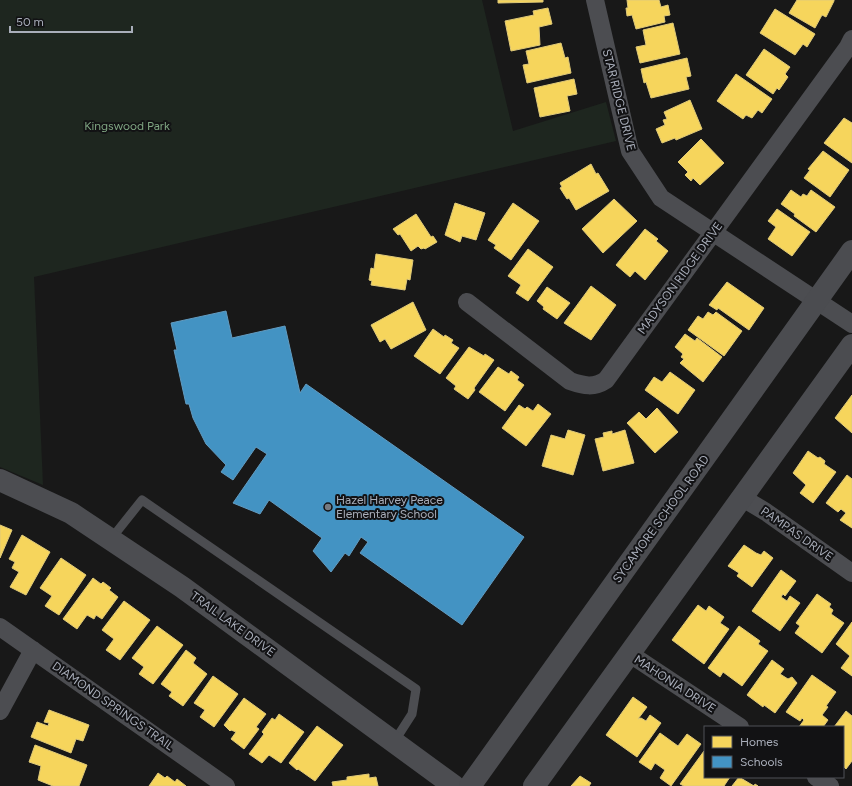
<svg xmlns="http://www.w3.org/2000/svg" width="852" height="786" font-family="Figtree,sans-serif">
	<style>
		.green { fill: #1e261f }
		.homes { fill: #f6d55c; stroke: #dfc978 }
		.schools { fill: #4393c3; stroke: #629bc0 }
		.lines { fill: none; stroke-linecap: round; stroke-linejoin: round }
		.service { stroke: #4c4d51; stroke-width: 9 }
		.minor { stroke: #4c4d51; stroke-width: 18 }
		.tertiary { stroke: #4c4d51; stroke-width: 22 }
		.secondary { stroke: #4b4c50; stroke-width: 22 }
		.poi-dot { fill: #767a81; stroke: #121214; stroke-width: 1.5 }
		.labels { text-anchor: middle; stroke-width: 4; stroke-linejoin: round; paint-order: stroke }
		.street-label { font-size: 12px; fill: #a9aeba; stroke: #121214 }
		.park-label { font-size: 12px; fill: #7fa582; stroke: #121214 }
		.poi-label { font-size: 12px; fill: #a9aeba; stroke: #121214; text-anchor: start }
	</style>
	<rect width="100%" height="100%" fill="#181818"/>
	<path class="green" d="M0,0H482L513,131L606,102L616,141L34,277L43,485L0,467Z"/>
	<path class="homes" d="M498,0H543V2L498,3Z
		M627,0H659L661,7L668,5L670,15L664,16L665,22L636,29L632,15L627,16L626,8H628Z
		M797,0H834V1L826,17L822,15L815,28L789,13Z
		M548,8L552,24L539,27L540,45L511,51L505,21L534,15L533,11Z
		M775,9L815,34L807,47L803,44L795,55L760,33Z
		M673,23L680,54L640,63L636,47L646,45L643,30Z
		M561,43L565,58L568,57L571,73L527,83L523,65L529,64L526,51Z
		M764,49L790,67L785,74L788,77L779,90L777,88L773,94L746,75Z
		M687,58L691,76L686,77L689,89L651,98L646,82L644,83L641,69Z
		M736,74L772,99L762,113L758,110L752,118L746,115L743,119L717,101Z
		M574,79L577,94L567,96L570,111L540,117L534,88Z
		M690,100L702,129L676,140L675,138L662,143L656,129L665,125L663,120L667,119L664,112Z
		M844,118L852,123V163L824,143Z
		M701,139L724,163L700,185L693,178L691,181L685,175L688,172L678,162Z
		M823,151L849,170L830,197L804,178L810,170L808,169Z
		M591,164L596,174L598,173L609,191L576,210L569,198L567,199L560,188L562,187L560,183Z
		M791,190L801,197L803,194L807,196L811,190L835,207L816,232L794,216L795,214L781,204Z
		M614,199L637,221L603,253L582,229Z
		M455,203L485,213L476,240L462,236L460,242L445,235Z
		M513,203L539,221L511,260L494,248L496,245L488,240Z
		M777,209L810,232L792,256L768,239L776,227L768,221Z
		M416,214L431,237L433,236L437,242L425,249L424,248L421,249L418,246L411,251L400,234L398,235L393,229Z
		M645,229L658,239L656,241L668,251L645,280L635,271L630,277L616,265Z
		M528,249L553,267L528,301L516,293L521,285L508,276Z
		M376,254L413,260L410,280L407,279L405,290L371,285L372,281L369,280L371,268L374,269Z
		M727,282L764,308L749,330L718,308L717,310L709,305Z
		M591,286L616,305L591,340L564,323Z
		M547,287L570,303L557,319L543,309L544,307L537,301Z
		M413,302L426,330L391,349L385,339L380,342L371,325Z
		M708,312L713,315L716,312L742,331L724,356L688,330L698,316L703,319Z
		M433,329L444,337L445,335L453,340L451,343L459,348L440,374L414,356Z
		M685,334L695,341L697,338L722,357L703,382L680,363L684,359L681,357L683,354L675,347Z
		M469,347L484,356L485,354L494,360L474,388L475,390L468,399L454,389L456,386L446,378Z
		M498,367L509,374L511,371L519,377L517,380L524,385L505,411L479,392Z
		M670,372L695,390L678,414L645,390L654,377L662,382Z
		M852,395V433L835,418Z
		M538,404L551,414L526,446L502,428L519,405L525,409L527,407L533,411Z
		M657,408L678,432L655,453L627,423L639,412L646,419Z
		M568,430L585,435L573,475L542,466L551,435L565,439Z
		M625,430L634,463L603,471L595,439L604,437L603,433L612,431V434Z
		M808,451L818,458L820,457L825,461L824,464L836,472L813,503L800,493L806,485L793,473Z
		M847,475L852,479V528L840,520L846,513L841,509L838,512L826,503Z
		M0,525L12,530L0,558Z
		M22,535L50,552L26,595L10,587L19,572L12,568L15,562L9,559Z
		M744,545L756,553L761,555L764,551L773,558L752,587L737,576L739,573L728,566Z
		M61,558L86,575L59,615L45,606L52,596L40,588Z
		M781,570L796,581L785,596L783,594L781,597L787,601L790,596L800,603L780,631L752,611Z
		M93,578L101,584L103,582L111,588L109,590L118,597L102,619L96,615L94,619L87,615L77,629L63,619Z
		M817,594L831,604L829,607L833,610L831,614L844,623L822,653L795,633L800,626L796,623Z
		M124,601L150,620L120,660L106,650L114,639L102,630Z
		M698,605L706,611L709,606L724,617L720,623L729,629L704,664L672,640Z
		M852,622V676L841,668L850,656L836,644Z
		M157,626L183,645L153,684L139,674L144,667L132,658Z
		M739,626L760,641L758,644L768,651L742,686L723,672L720,677L708,668Z
		M186,650L196,658L193,663L207,674L183,706L169,696L172,692L161,684Z
		M772,660L784,669L780,674L788,679L792,677L797,683L775,713L764,705L763,707L747,695Z
		M812,675L836,692L826,706L828,707L822,715L828,720L823,727H799L804,720L802,718L800,721L786,712Z
		M213,676L238,694L214,727L200,717L205,710L194,703Z
		M633,697L647,707L638,719L641,718L646,721L650,715L661,723L637,757L606,735Z
		M244,698L266,714L256,727L259,729L244,749L231,739L236,732L231,730L230,731L224,725Z
		M49,710L89,725L83,741L76,739L71,753L31,737L37,722L48,726L49,723L44,722Z
		M846,711L852,716V761L846,769L843,766V727H834Z
		M279,714L304,732L281,763L269,755L262,763L249,754L264,734L262,732L272,718L275,720Z
		M317,726L343,745L315,781L298,769L297,770L289,763Z
		M660,733L678,746L687,734L701,744L671,786L660,778L665,770L655,763L651,770L639,762Z
		M35,745L87,765L79,786H53L38,780L41,766L29,762Z
		M704,751L705,777H730L724,786H684L680,784Z
		M158,773L165,778L167,776L175,782L177,779L186,786H149Z
		M369,774V778L376,777L378,786H333L332,782L347,780V777Z
		M580,776L591,783L589,786H571Z
		M739,777L754,786L755,784L758,786H732Z"/>
	<path class="schools" d="M226,311L232,338L285,326L300,393L306,384L524,537L462,625L360,553L368,542L361,537L349,556L345,553L331,572L313,551L322,538L269,500L260,514L233,503L267,454L256,447L233,480L221,472L226,465L206,444L193,418L189,404H186L174,350H177L171,323Z"/>
	<g class="lines">
		<path class="service" d="M111,539L142,500L416,689L412,714L394,742"/>
		<path class="minor" d="M595,0L630,151L661,198L852,324
			M467,302L570,381C584,386 594,388 606,380L848,47L852,39
			M741,497L766,512L852,573
			M0,627L226,786
			M630,654L740,727
			M0,711L33,650
			M816,777L830,786"/>
		<path class="tertiary" d="M0,480L71,513L182,587L454,786"/>
		<path class="secondary" d="M470,786L852,251
			M534,786L852,345"/>
	</g>
	<circle class="poi-dot" cx="328" cy="507" r="4"/>
	<g class="labels">
		<g class="street-label">
			<text transform="translate(619 100) rotate(76)" y="4">STAR RIDGE DRIVE</text>
			<text transform="translate(680 278) rotate(-54)" y="4">MADYSON RIDGE DRIVE</text>
			<text transform="translate(661 519) rotate(-54)" y="4">SYCAMORE SCHOOL ROAD</text>
			<text transform="translate(797 534) rotate(35)" y="4">PAMPAS DRIVE</text>
			<text transform="translate(233 624) rotate(36)" y="4">TRAIL LAKE DRIVE</text>
			<text transform="translate(675 684) rotate(33)" y="4">MAHONIA DRIVE</text>
			<text transform="translate(113 706) rotate(35)" y="4">DIAMOND SPRINGS TRAIL</text>
		</g>
		<g class="park-label">
			<text x="127" y="130">Kingswood Park</text>
		</g>
		<g class="poi-label">
			<text x="336" y="504">Hazel Harvey Peace<tspan x="336" dy="14">Elementary School</tspan></text>
		</g>
	</g>
	<rect x="704" y="726" width="140" height="52" fill="#121214" stroke="#4e5056"/>
	<rect x="712" y="736" width="20" height="12" fill="#f6d55c" stroke="#4e5056"/>
	<text x="740" y="746" font-size="12" fill="#a9aeba">Homes</text>
	<rect x="712" y="756" width="20" height="12" fill="#4393c3" stroke="#4e5056"/>
	<text x="740" y="766" font-size="12" fill="#a9aeba">Schools</text>
	<path d="M10 26v6h122v-6" fill="none" stroke="#a9aeba" stroke-width="2"/>
	<text x="16" y="26" font-size="12" fill="#a9aeba" stroke="#121214" stroke-width="3" paint-order="stroke">50 m</text>
</svg>
